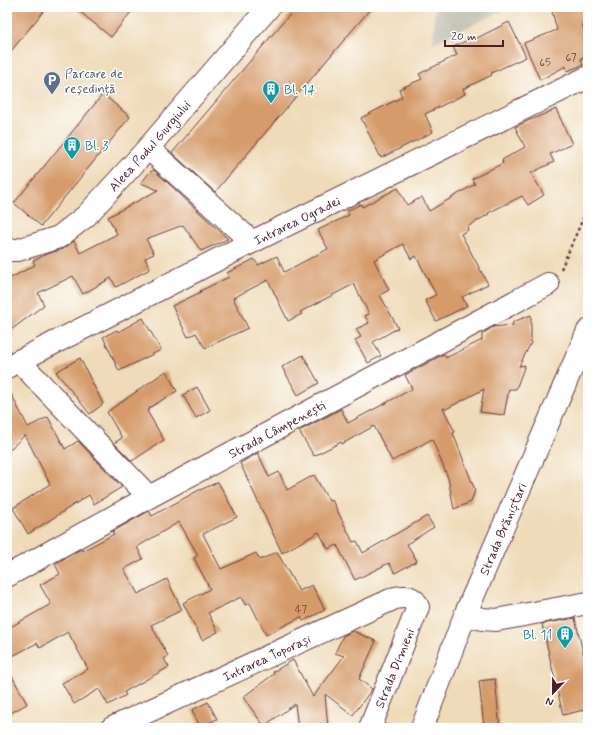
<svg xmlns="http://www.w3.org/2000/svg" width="595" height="735" font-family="Mynerve,sans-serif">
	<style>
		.industrial { fill: #c7c4b8 }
		.building { fill: #d59b6a }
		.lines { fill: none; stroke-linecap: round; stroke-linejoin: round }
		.minor-casing { stroke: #633b40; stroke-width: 24 }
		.path { stroke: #633b40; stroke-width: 2.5; stroke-dasharray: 3 3; stroke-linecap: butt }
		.minor { stroke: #fff; stroke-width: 22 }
		.labels { text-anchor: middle; stroke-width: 3; stroke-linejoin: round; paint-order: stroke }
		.number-label { font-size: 11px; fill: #6d3e3b }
		.service-label { font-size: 13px; fill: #4e5e75; stroke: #fff; text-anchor: start }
		.culture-label { font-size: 13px; fill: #0d838f; stroke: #fff; text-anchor: start }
		.street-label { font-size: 13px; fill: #4a1f2b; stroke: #fff }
	</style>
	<rect width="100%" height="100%" fill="#fff"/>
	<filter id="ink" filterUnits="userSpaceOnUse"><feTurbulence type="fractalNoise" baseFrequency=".025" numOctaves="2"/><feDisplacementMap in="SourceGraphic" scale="8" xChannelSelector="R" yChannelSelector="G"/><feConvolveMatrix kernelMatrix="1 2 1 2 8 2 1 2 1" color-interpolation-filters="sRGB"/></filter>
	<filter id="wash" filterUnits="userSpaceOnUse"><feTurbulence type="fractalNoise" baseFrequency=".012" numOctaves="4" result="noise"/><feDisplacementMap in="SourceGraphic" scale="16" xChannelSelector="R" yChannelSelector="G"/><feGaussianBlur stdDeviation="0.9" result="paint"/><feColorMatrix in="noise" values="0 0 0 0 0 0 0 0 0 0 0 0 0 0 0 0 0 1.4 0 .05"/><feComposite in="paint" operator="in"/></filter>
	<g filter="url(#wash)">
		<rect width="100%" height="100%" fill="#efdbb9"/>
		<path class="industrial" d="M435,7H511L433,43Z"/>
		<g id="blocks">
			<path class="building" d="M7,7H47L7,56Z
				M74,7H135L111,37Z
				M296,7H372L215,192L172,153Z
				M551,7H586L588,23H582L588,46V56L581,58L583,65L567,71L566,66L540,80L524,43L557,30Z
				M509,22L526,57L491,73L492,75L463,89L465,94L425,114L433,132L381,158L361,118L402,97L399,89L422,79L419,74L457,55L453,47L475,37V39Z
				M103,94L130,117L41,226L14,203Z
				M556,109L572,144L550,154L554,162L531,173L544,195L528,205L522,196L488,213L489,214L467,227L468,230L461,234L488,284L462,297L467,306L436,321L425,300L436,295L416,256L411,259L403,244L374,260L389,290L380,295L398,328L373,342L381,356L368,363L355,340L361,337L356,329L369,323L365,316L369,314L354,284L300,312L302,314L288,321L268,280L233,298L248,328L205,348L196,333L188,337L172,306L201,292L200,291L229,277L227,273L254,259L258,265L277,256L284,272L328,249L318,230L349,215L347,211L361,204L362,207L398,188L407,205L422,197L429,211L475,184L472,179L503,163L502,160L525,147L515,127L532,119H533Z
				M154,170L228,239L201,251L183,225L146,239L154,254L145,258L150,269L116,287L111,278L83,294L73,276L38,293L44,305L7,333V280L35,265L33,261L47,254L63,249L74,241L80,253L117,234L108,217L158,190L141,183L150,172Z
				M531,315V343L519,366L525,365L516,389H509L504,415L480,412L484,389L446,409L443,408L455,432L453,433L475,490L471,502L454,509L448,478L432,439L392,461L374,426L342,444L341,442L314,456L299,431L341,409L348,423L412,389L405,375L444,354L446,358L482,340V334L493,327L513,325V322Z
				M143,318L161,350L119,371L103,337L117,330L118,332Z
				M303,355L319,383L298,395L282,367Z
				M80,358L103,404L90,414L56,372Z
				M166,371L177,391L149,408L150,409L147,411L164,440L132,461L114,443L122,438L107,412Z
				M7,386L28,427L48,417L65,449L78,441L122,487L94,504L89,495L28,534L13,508L50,484L25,435L7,452Z
				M197,387L210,410L196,418L183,395Z
				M258,453L269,477L279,472L287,490L314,475L329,501L332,500L353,542L357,541L363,553L427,516L434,527L407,544L417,561L395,573L389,563L355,580L337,545L328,549L319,532L282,553L240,463Z
				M218,482L237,517L203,534L221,569L256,553L260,560L277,552L299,591L312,585L325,610L303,621L301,617L266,635L250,603L245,605L241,597L208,613L218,632L202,640L183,603L210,589L194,558L198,555L179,522L137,547L143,559L124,569L138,594L167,579L182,610L151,625L168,656L164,659L169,667L124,692L126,695L108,705L99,689L74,704L62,683L88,669L68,632L40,648L37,643L7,659V629L51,604L40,585L60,574L55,564L81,549L82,551L114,534L112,532L149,511L152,516L199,490H200Z
				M575,618L588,674V709L563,715L542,624Z
				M353,631L376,641L359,679L372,689L353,715L325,694L328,728H298L295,704L264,726L243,697L274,674L273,672L293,660L313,697L344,656L335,653L343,636Z
				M7,667L27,704L7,715Z
				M495,679L500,728H484L479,681Z
				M208,702L217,719L200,727L192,710Z"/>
		</g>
	</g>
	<g filter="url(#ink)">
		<use href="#blocks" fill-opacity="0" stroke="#633b40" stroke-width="1"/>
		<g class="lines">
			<g class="minor-casing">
				<g id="minor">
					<path d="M148,148L252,242"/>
					<path id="s1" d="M7,250H18L59,237L86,216L148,148L269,7"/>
					<path d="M19,361L149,497"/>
					<path id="s2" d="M7,367L252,242L588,77"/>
					<path id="s3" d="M7,576L149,497L548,284"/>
					<path d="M465,615L483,619L496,620L588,603"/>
					<path id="s4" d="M112,728L395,598C406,596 414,596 418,607L370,728"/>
					<path id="s5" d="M422,728L465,615L588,331"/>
				</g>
			</g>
			<path class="path" d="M561,269L588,207"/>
			<use href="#minor" class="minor"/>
		</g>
	</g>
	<defs>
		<g id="parking-pin" transform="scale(0.9)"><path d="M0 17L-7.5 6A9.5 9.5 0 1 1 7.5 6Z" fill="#5c6f8a" stroke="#fff"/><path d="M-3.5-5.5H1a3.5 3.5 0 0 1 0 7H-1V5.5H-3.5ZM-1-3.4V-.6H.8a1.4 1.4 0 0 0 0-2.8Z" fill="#fff"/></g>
		<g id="building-pin" transform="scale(0.9)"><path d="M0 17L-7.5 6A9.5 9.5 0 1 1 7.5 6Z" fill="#0f9aa8" stroke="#fff"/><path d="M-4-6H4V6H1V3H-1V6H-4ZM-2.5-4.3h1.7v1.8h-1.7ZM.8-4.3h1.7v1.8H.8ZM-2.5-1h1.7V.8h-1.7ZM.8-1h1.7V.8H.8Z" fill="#fff"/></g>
	</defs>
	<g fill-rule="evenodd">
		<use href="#parking-pin" x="52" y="80"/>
		<use href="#building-pin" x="271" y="89"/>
		<use href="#building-pin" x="72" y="145"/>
		<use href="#building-pin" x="565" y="634"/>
	</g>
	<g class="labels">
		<g class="number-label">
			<text x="571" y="61">67</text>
			<text x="545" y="66">65</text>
			<text x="301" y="613">47</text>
		</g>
		<g class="service-label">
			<text x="65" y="78">Parcare de<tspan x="65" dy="15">reședință</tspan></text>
		</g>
		<g class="culture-label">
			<text x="284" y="94">Bl. 14</text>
			<text x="85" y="150">Bl. 3</text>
			<text x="552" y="639" text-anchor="end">Bl. 11</text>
		</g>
		<g class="street-label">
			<text dy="5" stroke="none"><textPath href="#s1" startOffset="183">Aleea Podul Giurgiului</textPath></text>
			<text dy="5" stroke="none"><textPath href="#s2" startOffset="325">Intrarea Ogradei</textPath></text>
			<text dy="5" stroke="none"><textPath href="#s3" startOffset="307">Strada Câmpenești</textPath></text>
			<text dy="5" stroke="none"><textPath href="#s5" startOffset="215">Strada Brăniștari</textPath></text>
			<text dy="5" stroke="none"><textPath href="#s4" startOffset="170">Intrarea Toporași</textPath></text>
			<text transform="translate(394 668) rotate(-68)" y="5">Strada Dimieni</text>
		</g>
	</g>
	<rect width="595" height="735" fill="none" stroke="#fff" stroke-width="24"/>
	<g transform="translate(553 693) rotate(202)" stroke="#ffffff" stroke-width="3" paint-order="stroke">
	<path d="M0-3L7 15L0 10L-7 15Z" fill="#4a1f2b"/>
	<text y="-6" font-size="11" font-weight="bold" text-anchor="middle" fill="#4a1f2b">N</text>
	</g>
	<path d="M445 40v6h58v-6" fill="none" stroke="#4a1f2b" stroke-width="2"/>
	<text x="451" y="40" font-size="12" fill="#4a1f2b" stroke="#ffffff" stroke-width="3" paint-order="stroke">20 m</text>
</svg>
